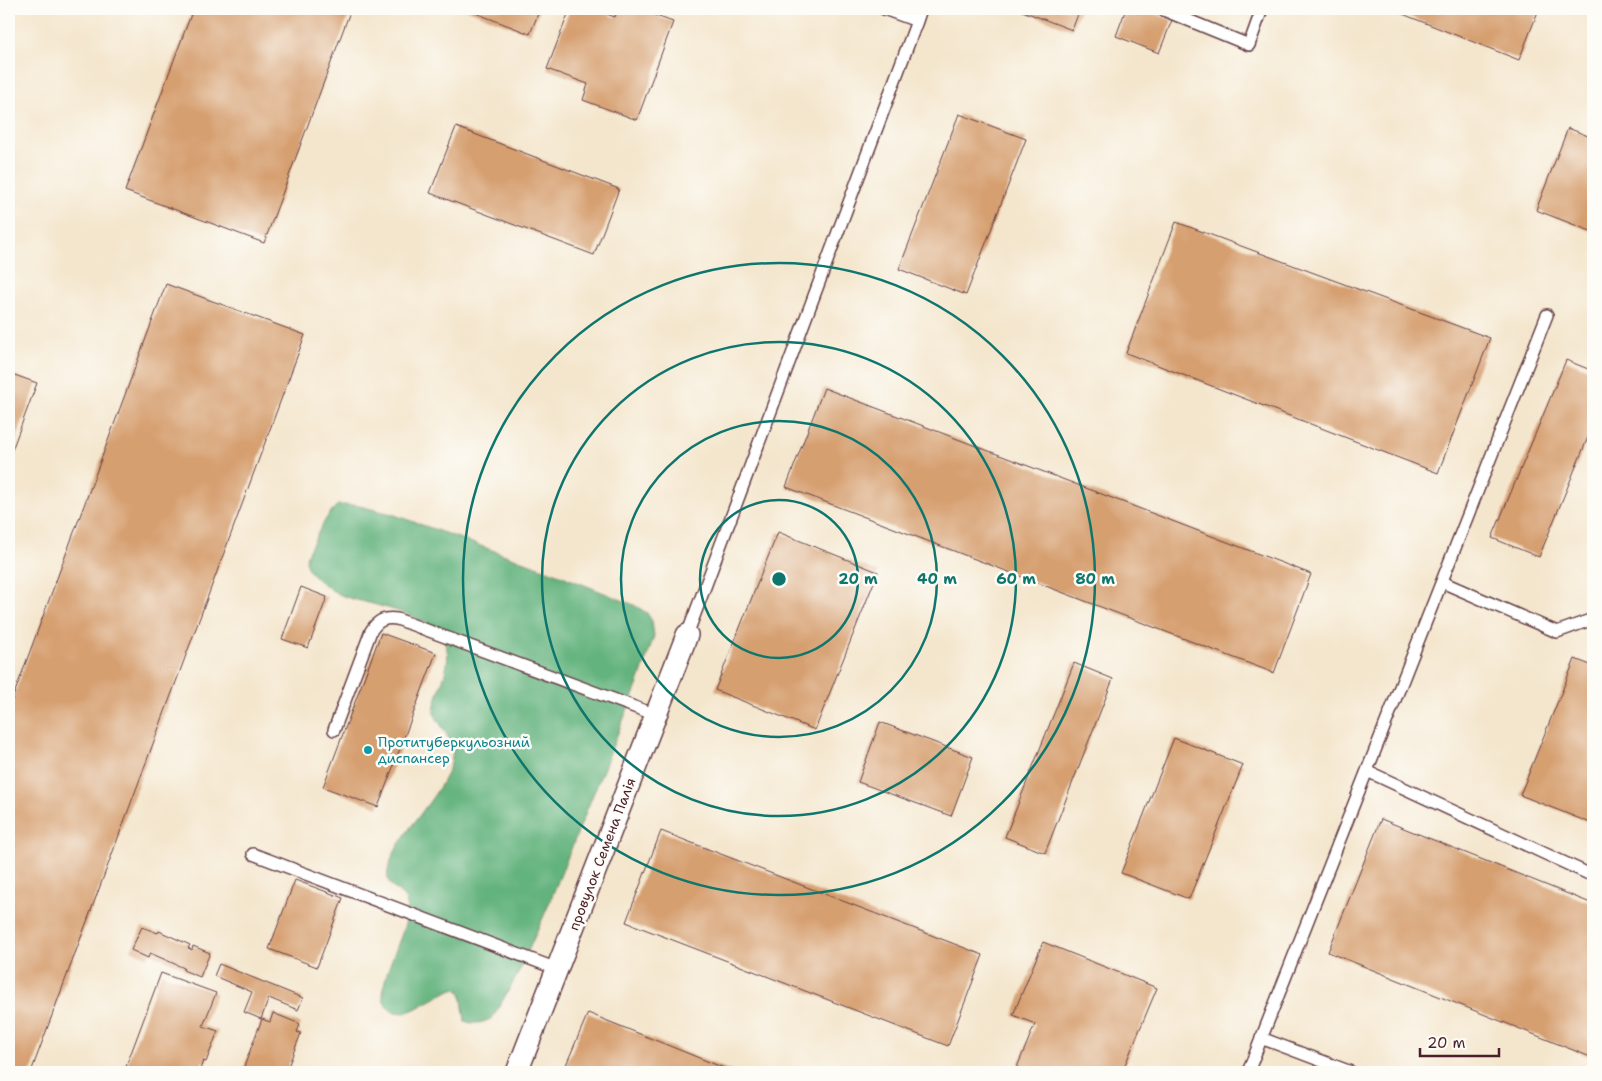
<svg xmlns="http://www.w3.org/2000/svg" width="1602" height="1081" font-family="'Shantell Sans',sans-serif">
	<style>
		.forest { fill: #64b37e; stroke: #576954 }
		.building { fill: #d69f70 }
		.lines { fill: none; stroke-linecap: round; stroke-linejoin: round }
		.service-casing { stroke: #643d43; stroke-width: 14 }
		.minor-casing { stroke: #643d43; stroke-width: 24 }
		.service { stroke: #fff; stroke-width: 11 }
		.minor { stroke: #fff; stroke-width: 21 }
		.ring { fill: none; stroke: #0f766e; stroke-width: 2.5 }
		.culture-dot { fill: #0f9aa8; stroke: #fdfcf7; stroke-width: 2 }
		.labels { text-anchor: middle; stroke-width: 5; stroke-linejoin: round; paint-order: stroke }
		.culture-label { font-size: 14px; fill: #0d838f; stroke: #fdfcf7; text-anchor: start }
		.street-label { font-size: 14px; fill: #4a1f2b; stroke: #fdfcf7 }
		.centre { fill: #0f766e; stroke: #fdfcf7; stroke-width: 2.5 }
		.ring-label { font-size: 15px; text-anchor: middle; font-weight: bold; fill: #0f766e; stroke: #fdfcf7; stroke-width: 5; stroke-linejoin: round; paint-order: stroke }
	</style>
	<rect width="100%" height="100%" fill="#fdfcf7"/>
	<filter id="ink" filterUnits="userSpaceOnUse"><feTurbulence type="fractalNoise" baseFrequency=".02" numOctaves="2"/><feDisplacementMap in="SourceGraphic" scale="10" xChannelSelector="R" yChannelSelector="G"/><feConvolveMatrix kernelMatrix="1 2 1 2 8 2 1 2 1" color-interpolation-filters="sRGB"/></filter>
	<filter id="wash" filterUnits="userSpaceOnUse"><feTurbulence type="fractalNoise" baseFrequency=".0096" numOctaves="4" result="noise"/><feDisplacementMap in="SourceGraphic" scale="20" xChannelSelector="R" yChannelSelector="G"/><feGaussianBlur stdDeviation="1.12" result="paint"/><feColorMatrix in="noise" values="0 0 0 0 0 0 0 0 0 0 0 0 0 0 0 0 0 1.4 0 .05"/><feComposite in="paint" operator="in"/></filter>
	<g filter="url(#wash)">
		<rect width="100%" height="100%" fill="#f4e6cd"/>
		<path class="forest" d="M338,505H355L392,514L550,571L634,605L647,613L652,621L654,636L639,681L546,911L517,976L493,1017C486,1023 473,1025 465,1021L461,993L457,989H452L415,1009L405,1013L393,1012C388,1008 383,1003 383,997C382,976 398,948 404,927C406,921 408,911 407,905C404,887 380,892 390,863C401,828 458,781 452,747C449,735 439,724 434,713C435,689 457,663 443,639C430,614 372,605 346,597C335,594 312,577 307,567C305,562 306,557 308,552C315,540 327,512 338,505Z"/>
		<g id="blocks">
			<path class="building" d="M193,9H351L264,243L125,191Z
				M465,9H540L530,34Z
				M570,9H592L615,17L618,9H637L673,22L637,120L583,100L588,84L547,69Z
				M1017,9H1080L1072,30Z
				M1126,9H1143L1172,20L1159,53L1116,36Z
				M1390,9H1539L1519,60Z
				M959,114L1026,139L966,295L899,269Z
				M456,127L619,189L594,255L430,193Z
				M1568,128L1593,138V232L1536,210Z
				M1176,222L1490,338L1438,473L1126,353Z
				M166,284L305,335L31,1072H9V708Z
				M1566,360L1593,371V425L1539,557L1492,538Z
				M9,373L37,383L9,458Z
				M824,388L1311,574L1274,673L786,487Z
				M778,532L878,572L815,730L715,690Z
				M301,587L327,597L308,648L282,639Z
				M381,633L436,653L378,807L323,787Z
				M1575,659L1593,666V824L1520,795Z
				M1074,663L1113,679L1045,853L1005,837Z
				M880,722L973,757L951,816L858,782Z
				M1174,738L1243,765L1189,899L1121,873Z
				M1381,819L1593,904V1058L1328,952Z
				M661,831L983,955L948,1046L626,922Z
				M295,880L343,898L317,967L269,949Z
				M142,927L158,933L159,931L190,945L188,948L192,950L193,946L210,953L200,977L183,970L184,968L150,953L148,958L131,950Z
				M1043,942L1157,988L1122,1072H1015L1035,1024L1013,1015Z
				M219,964L303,998L298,1010L269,998L261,1019L244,1012L252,992L214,976Z
				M161,973L216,993L203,1026L218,1031L206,1062L203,1061L199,1072H124Z
				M273,1013L300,1024L297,1032L301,1033L286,1072H242L262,1019L270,1022Z
				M588,1013L734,1072H563Z"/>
		</g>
	</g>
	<g filter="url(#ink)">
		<use href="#blocks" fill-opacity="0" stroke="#643d43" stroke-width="1"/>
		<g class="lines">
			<g class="service-casing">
				<path id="service" d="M1161,9L1249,45L1262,9
					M917,21L921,9
					M1442,582L1557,632L1593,619
					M687,635L917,21L884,9
					M334,730L371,631C378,620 385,617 397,619L656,715
					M1367,771L1593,876
					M253,854L557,969
					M1261,1038L1351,1072
					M1248,1072L1547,315"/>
			</g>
			<g class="minor-casing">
				<path id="minor" d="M517,1072L687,635"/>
			</g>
			<use href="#service" class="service"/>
			<use href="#minor" class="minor"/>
		</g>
	</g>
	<g class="ring">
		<circle cx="779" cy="579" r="79"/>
		<circle cx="779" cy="579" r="158"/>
		<circle cx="779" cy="579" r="237"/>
		<circle cx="779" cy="579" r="316"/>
	</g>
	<circle class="culture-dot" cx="368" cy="750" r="5"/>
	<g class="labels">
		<g class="culture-label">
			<text x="378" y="747">Протитуберкульозний<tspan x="378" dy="16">диспансер</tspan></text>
		</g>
		<g class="street-label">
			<text transform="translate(602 854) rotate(-69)" y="5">провулок Семена Палія</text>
		</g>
	</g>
	<circle cx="779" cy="579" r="8" class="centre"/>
	<g class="ring-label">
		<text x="858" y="584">20 m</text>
		<text x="937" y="584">40 m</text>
		<text x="1016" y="584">60 m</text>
		<text x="1095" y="584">80 m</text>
	</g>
	<rect width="1602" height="1081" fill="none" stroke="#fdfcf7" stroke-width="30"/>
	<path d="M1420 1048v8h79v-8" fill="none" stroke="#4a1f2b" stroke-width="2.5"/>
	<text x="1427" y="1048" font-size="15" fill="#4a1f2b" stroke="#fdfcf7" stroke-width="4" paint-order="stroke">20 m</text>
</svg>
